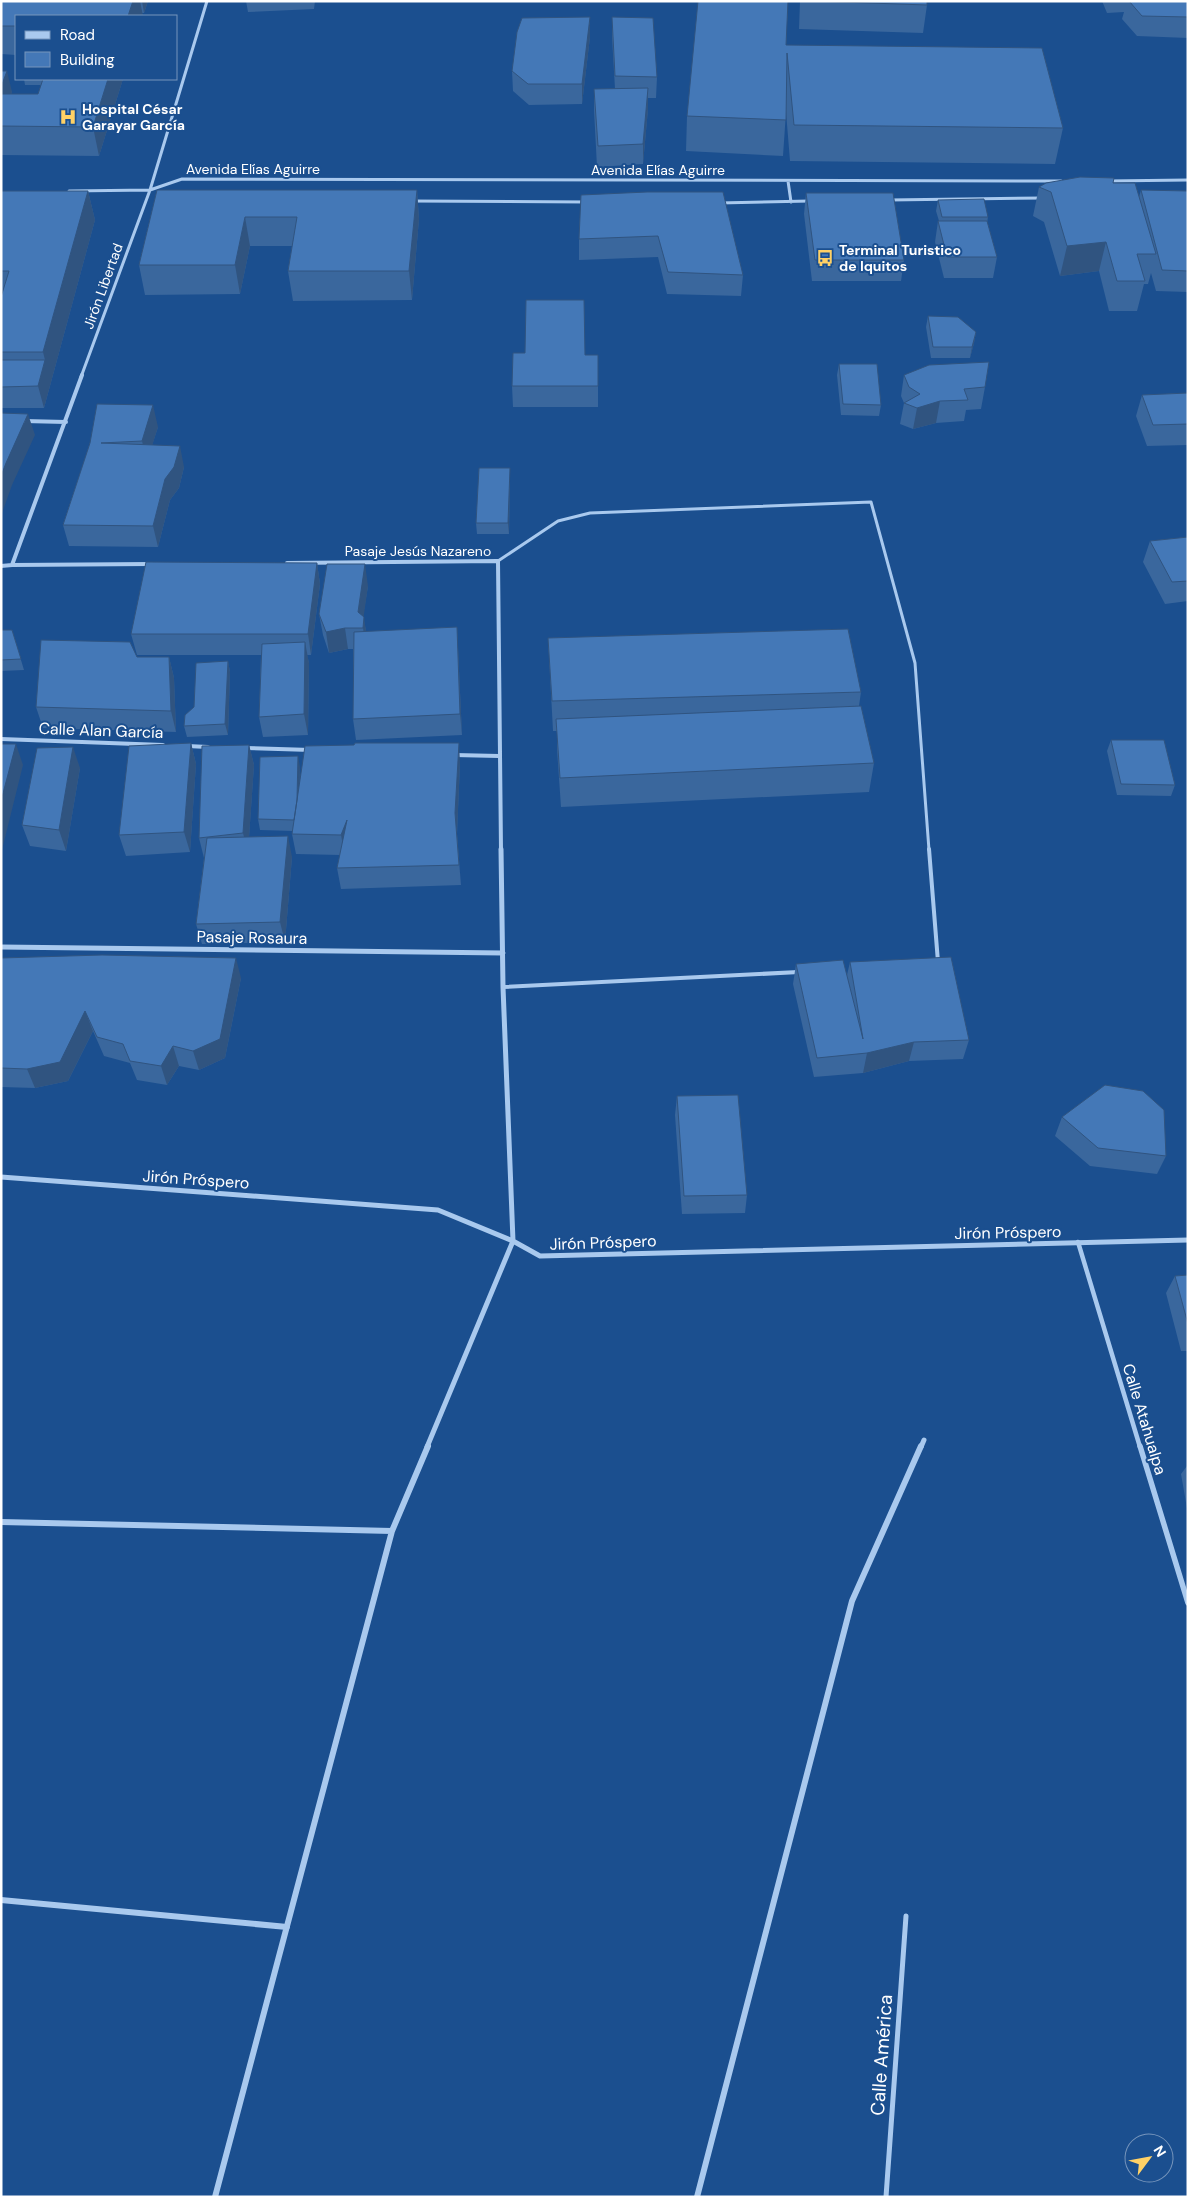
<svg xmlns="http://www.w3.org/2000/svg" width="1189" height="2198" font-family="'DM Sans',sans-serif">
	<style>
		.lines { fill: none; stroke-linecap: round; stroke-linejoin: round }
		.service-far2 { stroke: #a9c9ee; stroke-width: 3 }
		.service-far1 { stroke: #a9c9ee; stroke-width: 4 }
		.service { stroke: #a9c9ee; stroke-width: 5 }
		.pedestrian-far1 { stroke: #a9c9ee; stroke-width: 4.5 }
		.pedestrian { stroke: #a9c9ee; stroke-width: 5.5 }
		.minor-far3 { stroke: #a9c9ee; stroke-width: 3 }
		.minor-far2 { stroke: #a9c9ee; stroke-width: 4 }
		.minor-far1 { stroke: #a9c9ee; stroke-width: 5 }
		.minor { stroke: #a9c9ee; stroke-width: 6 }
		.wall { fill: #3a679d }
		.shaded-wall { fill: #305480 }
		.building { fill: #4478b7; stroke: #305480 }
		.labels { text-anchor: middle; stroke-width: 4; stroke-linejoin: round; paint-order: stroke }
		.far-poi-label { font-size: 14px; font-weight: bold; fill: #fff; stroke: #1b4f8f; text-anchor: start }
		.far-street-label { font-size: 14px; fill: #fff; stroke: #1b4f8f }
		.street-label { font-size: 16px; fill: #fff; stroke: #1b4f8f }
		.near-street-label { font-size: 19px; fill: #fff; stroke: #1b4f8f }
	</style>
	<rect width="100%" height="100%" fill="#1b4f8f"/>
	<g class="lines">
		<path class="service-far2" d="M498,561L558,521L590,513L871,502L915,663L929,850"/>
		<path class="service-far1" d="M929,849L938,962
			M503,987L799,972"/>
		<path class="service" d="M886,2197L906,1916"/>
		<path class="pedestrian-far1" d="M1078,1242L1140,1447"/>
		<path class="pedestrian" d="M1140,1446L1188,1603"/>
		<path class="minor-far3" d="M788,181L791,202
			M1107,181L1188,180
			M69,191L150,190L182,179L1061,181
			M889,200L1043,198
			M411,201L588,202
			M719,203L810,201
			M81,377L150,190L207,1"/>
		<path class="minor-far2" d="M24,421L66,422
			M287,563L498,561L501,850
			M12,565L151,564
			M1,566L12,565L82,375
			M1,739L163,745
			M187,746L208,747
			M244,748L311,750
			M454,755L499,756"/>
		<path class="minor-far1" d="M1,947L503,953
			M1,1177L438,1210L513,1241L540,1256L1188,1240
			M427,1447L513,1241L503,987L501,849
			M921,1447L924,1440"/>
		<path class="minor" d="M1,1522L392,1531
			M1,1900L287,1927
			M215,2197L392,1531L428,1446
			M697,2197L852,1601L921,1446"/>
	</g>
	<path class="wall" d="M1,1H148L144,13H142L143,16H16V55L1,54Z
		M246,1H315L314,9L248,12Z
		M800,1H927V5L923,33L799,29Z
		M1102,1H1188V38L1137,36L1122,19L1124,12L1107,13Z
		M590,17V37L582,104L529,105L513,91L512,71Z
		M612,17L657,77L656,98H648V109L643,164L597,167L594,110V89H615L612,37Z
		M786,45L1063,128L1055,164L790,161L786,112L783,156L686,151L687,116Z
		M1,71L12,92L11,94H38L41,85H25L24,79H123L99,156L1,155Z
		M1113,183L1139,197L1141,190L1188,191V292L1156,291L1151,273L1148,284H1144L1137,311H1109L1099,271L1060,276L1044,222L1033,216L1039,187Z
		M157,190H417L419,219L412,300L293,301L288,271L292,246H250L240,294L145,295L139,265Z
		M1,191H88L95,220L44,408H1Z
		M806,193L904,260L901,281H812L804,214Z
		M581,195L743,275L741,296L667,294L658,257L579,260V239Z
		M938,200L988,217L987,223L997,257L993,278H944L935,242L938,221H939L936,211Z
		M928,316L976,332L974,343L970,358H931L926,327Z
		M585,355L598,386V407H513L512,386Z
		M839,364L881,405L879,416L841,415L837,375Z
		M904,375L985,387L981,409L966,410L964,421L936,423L913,429L900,424L904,403L901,396Z
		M1188,393V445L1147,446L1136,416L1142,395Z
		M158,427L152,445L184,467L179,488L170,500L158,547L69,546L63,525L90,443Z
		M510,479L509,534H477L476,523Z
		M1188,537V601L1165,604L1143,562L1150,541Z
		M317,563L320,584L311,655H307L309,663L308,735L263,737L259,717L261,655H137L131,634Z
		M368,586L363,616L366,631L458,648L462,735L356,740L353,719V649H348L329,653L323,635L319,614Z
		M1,630H12L24,670L1,671Z
		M548,638L861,692L859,706L874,763L869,792L561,807L557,749V731H553Z
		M137,657H169L174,678L176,732L43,728L36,707Z
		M228,661L230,672L228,735L187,737L184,726L194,707Z
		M1111,740L1175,785L1171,796L1117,795L1107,751Z
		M191,743L196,764L190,852L126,856L119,835Z
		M249,745L254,765L249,837L292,857L285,942L202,944L196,924L204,858L199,838Z
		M460,763L457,834L461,885L341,889L337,868L340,855L296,854L292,834L293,831L260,830L258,819L300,767V785Z
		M80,768L66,851L30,846L22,825Z
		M1,958L241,978L225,1058L199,1070L179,1066L167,1085L137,1080L130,1063L104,1056L93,1031L68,1081L35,1088L1,1087Z
		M850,962L969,1040L963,1059L909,1061L863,1073L814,1077L793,984L796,964L847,975Z
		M677,1096L747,1195L745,1213L682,1214L675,1115Z
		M1062,1117L1166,1156L1157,1174L1090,1166L1055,1136Z
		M1188,1275V1351H1181L1166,1293L1175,1276Z
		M1187,1466H1188V1514L1181,1474Z"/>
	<path class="shaded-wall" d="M133,1H140L143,16H128Z
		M142,1H148L144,13Z
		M590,17V37L582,104V84Z
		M7,71L12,92L4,115L1,126V87Z
		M108,79H123L99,156L93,127Z
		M648,88V109L643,164V144Z
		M417,190L419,219L412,300L409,271Z
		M88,191L95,220L44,408L38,386L45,360L43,352Z
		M245,217L250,246L240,294L235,265Z
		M1106,242L1099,271L1060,276L1067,246Z
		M976,332L974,343L970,358L972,347Z
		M940,401L936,423L913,429L917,408Z
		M153,405L158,427L147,462L142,441Z
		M28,414L35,435L12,485L1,516V476L6,463Z
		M180,446L184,467L179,488L170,500L158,547L153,526L165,479Z
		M510,468V479L509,534L508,523Z
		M317,563L320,584L311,655L308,634Z
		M365,564L368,586L362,628L358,612Z
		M364,617L367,638L366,649L363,628Z
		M457,627L458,648L462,735L460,714Z
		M345,628L348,649L329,653L326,632Z
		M305,642L309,663L308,735L304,714Z
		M169,657L174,678L176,732L171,711Z
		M228,661L230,672L228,735L225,724Z
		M191,743L196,764L190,852L184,832Z
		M459,743L460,763L457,834L461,885L455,813Z
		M16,744L23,765L2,850L1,847V801Z
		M249,745L254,765L248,853L243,833Z
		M73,747L80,768L66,851L59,830Z
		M298,756L300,767L299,831L297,820Z
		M347,820L345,856L341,835Z
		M288,836L292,857L285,942L280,922Z
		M236,958L241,978L225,1058L199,1070L193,1051Z
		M85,1011L93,1031L68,1081L35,1088L27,1069Z
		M914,1042L909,1061L863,1073L867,1053Z
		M173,1046L179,1066L167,1085L161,1066Z"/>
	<path class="building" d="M1,1H133L128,16H16V26H1Z
		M698,1H788L786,45L1042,48L1063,128L794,125L787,53L786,120L687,116Z
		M811,1H927V5Z
		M1129,1H1188V17L1142,16Z
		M590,17L582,84H528L512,71L517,32L522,18Z
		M612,17L653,18L657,77L615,76Z
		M1,71H7L1,87Z
		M43,79H108L93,127L1,126V94H38Z
		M648,88L643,144L598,146L594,89Z
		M1080,177L1114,178L1113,183H1135L1156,254H1137L1145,281H1117L1106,242L1067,246L1051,192L1039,187L1046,183Z
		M157,190H417L409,271H288L297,217H245L235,265H139Z
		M1141,190L1188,191V271L1162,270Z
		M1,191H88L43,352H1V297L9,271H1Z
		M647,192H723L743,275L668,272L658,236L579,239L581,195Z
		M806,193H893L904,260H815Z
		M984,199L988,217H942L938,200Z
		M938,221H987L997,257H947Z
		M526,300H584L585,355H598V386H512L513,353H525Z
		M928,316L958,317L976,332L972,347H933Z
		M1,360H45L38,386L1,387Z
		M989,362L985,387L964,389L968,400L940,401L917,408L904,403L920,394L909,387L904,375L929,365Z
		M839,364H877L881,405L843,404Z
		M1188,393V424L1153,425L1142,395Z
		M97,404L153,405L142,441L101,443L180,446L174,467L165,479L153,526L63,525L90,443Z
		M1,413L28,414L6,463L1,476Z
		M479,468H510L508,523H476Z
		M1188,537V581L1172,582L1150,541Z
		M146,562L317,563L308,634H131Z
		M327,564H365L358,612L364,617L363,628H345L326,632L319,614Z
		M457,627L460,714L353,719L354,632Z
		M848,629L861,692L552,701L548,638Z
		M1,630H12L21,659L1,660Z
		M41,640L130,642L137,657H169L171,711L36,707Z
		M305,642L304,714L259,717L262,644Z
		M228,661L225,724L184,726L185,715L194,707L196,663Z
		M861,706L874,763L560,778L556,719Z
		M1111,740H1164L1175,785L1121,784Z
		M191,743L184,832L119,835L129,746Z
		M355,743H459L455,813L459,865L337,868L347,820L341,835L292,834L305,746L354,745Z
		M1,744H16L1,801Z
		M249,745L243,833L199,838L202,746Z
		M73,747L59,830L22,825L37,748Z
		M298,756L297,800L294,820L258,819L260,757Z
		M288,836L280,922L196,924L207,838Z
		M102,955L236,958L220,1039L193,1051L173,1046L161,1066L130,1061L123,1044L97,1037L85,1011L60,1062L27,1069L1,1068V958Z
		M951,957L969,1040L914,1042L867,1053L817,1058L796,964L843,960L863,1039L850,962Z
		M1105,1085L1143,1091L1164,1110L1166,1156L1098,1148L1062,1117Z
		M738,1095L747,1195L684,1196L677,1096Z
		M1188,1275V1324L1175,1276Z"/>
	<defs>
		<g id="hospital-bare" transform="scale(1.35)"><path d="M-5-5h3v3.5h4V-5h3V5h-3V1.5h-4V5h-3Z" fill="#ffd166" stroke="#1b4f8f" stroke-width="2.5" paint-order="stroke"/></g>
		<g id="bus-bare" transform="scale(1.35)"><path d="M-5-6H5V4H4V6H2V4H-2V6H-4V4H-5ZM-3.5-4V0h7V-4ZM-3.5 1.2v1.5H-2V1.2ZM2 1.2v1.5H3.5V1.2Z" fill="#ffd166" stroke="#1b4f8f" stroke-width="2.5" paint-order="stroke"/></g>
	</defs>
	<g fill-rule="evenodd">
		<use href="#hospital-bare" x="68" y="117"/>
		<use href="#bus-bare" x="825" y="258"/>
	</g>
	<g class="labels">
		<g class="far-poi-label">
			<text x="82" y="114">Hospital César<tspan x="82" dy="16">Garayar García</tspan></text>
			<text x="839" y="255">Terminal Turistico<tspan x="839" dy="16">de Iquitos</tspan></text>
		</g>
		<g class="far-street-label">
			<text x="253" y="174">Avenida Elías Aguirre</text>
			<text x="658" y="175">Avenida Elías Aguirre</text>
			<text transform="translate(103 286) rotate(-70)" y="5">Jirón Libertad</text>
			<text x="418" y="556">Pasaje Jesús Nazareno</text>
		</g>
		<g class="street-label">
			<text transform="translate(101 730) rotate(2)" y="6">Calle Alan García</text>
			<text transform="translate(252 937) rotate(1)" y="6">Pasaje Rosaura</text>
			<text transform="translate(196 1179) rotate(4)" y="6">Jirón Próspero</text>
			<text transform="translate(1008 1232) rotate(-1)" y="6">Jirón Próspero</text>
			<text transform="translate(603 1242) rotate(-2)" y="6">Jirón Próspero</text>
			<text transform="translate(1145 1419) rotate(73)" y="6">Calle Atahualpa</text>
		</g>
		<g class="near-street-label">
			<text transform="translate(881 2055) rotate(-86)" y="7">Calle América</text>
		</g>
	</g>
	<rect width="1189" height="2198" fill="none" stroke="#ffffff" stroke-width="5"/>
	<rect x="15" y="15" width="162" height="65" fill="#1b4f8f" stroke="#7695bc"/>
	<rect x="25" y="31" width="25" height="8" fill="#a9c9ee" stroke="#7695bc"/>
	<text x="60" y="40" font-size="15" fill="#ffffff">Road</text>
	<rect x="25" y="52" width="25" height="15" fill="#4478b7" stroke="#7695bc"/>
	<text x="60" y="65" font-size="15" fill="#ffffff">Building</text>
	<g transform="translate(1149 2158) rotate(58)"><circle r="24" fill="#1b4f8f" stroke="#7695bc"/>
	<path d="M0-4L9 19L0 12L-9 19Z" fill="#ffd166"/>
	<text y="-8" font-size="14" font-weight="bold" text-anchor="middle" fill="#ffffff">N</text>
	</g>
</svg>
